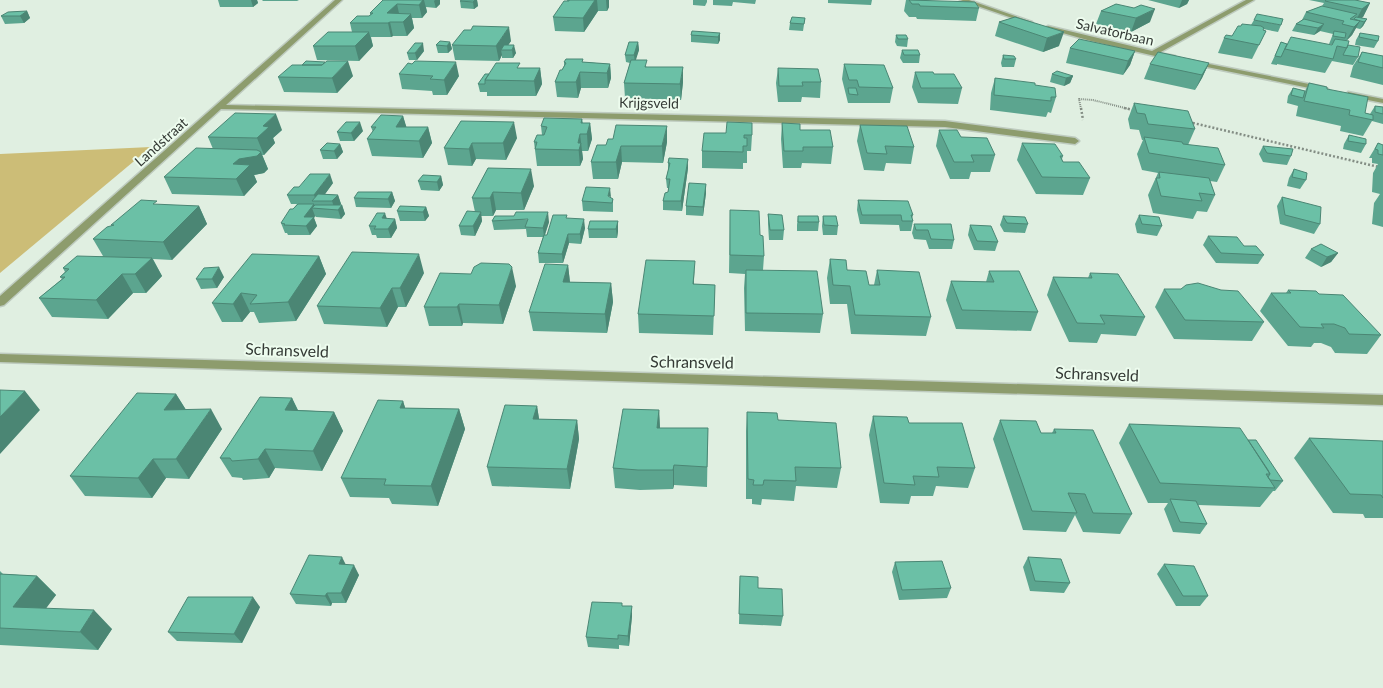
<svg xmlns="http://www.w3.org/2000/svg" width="1383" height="688" font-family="Lato,sans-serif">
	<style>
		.forest { fill: #ccbd77 }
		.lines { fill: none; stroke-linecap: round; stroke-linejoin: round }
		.minor-casing { stroke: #becbbf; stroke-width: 3 }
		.path-far1 { stroke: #838d84; stroke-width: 2; stroke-dasharray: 1 1; stroke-linecap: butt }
		.path { stroke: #838d84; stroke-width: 2.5; stroke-dasharray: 2 2; stroke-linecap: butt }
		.minor { fill: #8d9c6d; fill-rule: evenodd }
		.wall { fill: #5ca58f }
		.shaded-wall { fill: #4b8674 }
		.building { fill: #6bc0a6; stroke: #4b8674 }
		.labels { text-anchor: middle; stroke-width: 4; stroke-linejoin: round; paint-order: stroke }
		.far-street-label { font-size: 14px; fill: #343a35; stroke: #edfcee }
		.street-label { font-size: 16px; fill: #343a35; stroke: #edfcee }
	</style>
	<rect width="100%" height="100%" fill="#e0efe1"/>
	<path class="forest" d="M151,147L0,273V154Z"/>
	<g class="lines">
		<g class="minor-casing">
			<path id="minor" d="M335,0H342L226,105L945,121L1075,138L1079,141L1075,144L945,127L221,109L4,305L0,306V296Z
				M960,0H969L1032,22L1027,23Z
				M1246,0H1254L1159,53L1175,56V60H1172L1091,41L1045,28L1048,26L1152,51Z
				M1189,60L1324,87L1328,89L1324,91L1192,64H1189Z
				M1348,92L1383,99V103L1348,96Z
				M0,354L1383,395V405L0,362Z"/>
		</g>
		<path class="path-far1" d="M1081,109L1079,99L1093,100L1129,109"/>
		<path class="path" d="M1081,108L1083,120
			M1124,108L1134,110
			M1189,122L1383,168"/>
		<use href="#minor" class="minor"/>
	</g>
	<path class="wall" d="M218,0H257L258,3L253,7H220Z
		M262,0H299L297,1H263Z
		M383,0H440V4L436,8L426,7L427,12L422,18H412L414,28L407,36H393L391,37H371L373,46L359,61L317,60L313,46L352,32L350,23L369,16L370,15V13Z
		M477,0L478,6L474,9L461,8L460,1Z
		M567,0H609V7L607,11H598L584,32L555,31L553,17L567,1Z
		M693,0H707V2L705,6L693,5Z
		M713,0H756L755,4L733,2L732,6L713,5Z
		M828,0H872L871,5L828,3Z
		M906,0H925L979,8L976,21L917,19L916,17H909L904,11Z
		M1148,0H1189L1187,4L1179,8Z
		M1309,0H1355L1370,3L1363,17L1361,18L1367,19L1363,26L1360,29L1356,28L1352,35L1346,41L1348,45L1358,57L1353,65L1332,61L1325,73L1277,64V65L1271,64L1281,42L1287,44L1331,45L1332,44H1329L1333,34L1320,31L1314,35L1292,31L1296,24L1302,20L1306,12L1322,6L1324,3Z
		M1116,4L1150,22L1131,32L1096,24L1101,11Z
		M27,11L30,18L24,23L5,24L1,16Z
		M1015,17L1059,46L1043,52L995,36L999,22Z
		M805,18L803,31L789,30L790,23Z
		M1254,20L1281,25L1278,32L1263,29V30L1266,31L1252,59L1218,53L1224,38L1232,36L1241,26L1251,25Z
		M720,33V40L718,44L691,42V35Z
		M1360,33L1378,41L1374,48L1355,45L1356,40Z
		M896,35L908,39L907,47L897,46L895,42Z
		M511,41L508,45L516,53L513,58H502V55L499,61L455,60L452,45Z
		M450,42L452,49L448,53H438L436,45Z
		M638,42L639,50L635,60L647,67L683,82L681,100L625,98L624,83L630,63L626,62L625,55Z
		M1070,48L1135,51L1130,65L1123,75L1066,63Z
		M902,50L920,55L919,63H903L900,58Z
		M424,51L417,60H409L407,53Z
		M1362,52L1383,56V85L1350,77L1353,66Z
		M1003,55L1016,59L1014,67H1002L1001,63Z
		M564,62H583L610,64L611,78L608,88H581L578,98L557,97L555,82L562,70L564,66Z
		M1209,63L1202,78L1195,90L1144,79L1150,64Z
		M844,64L893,88L890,103H848L842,79Z
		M521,68H540L542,84L536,96H487V92H480L478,84L489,74Z
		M778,68L821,82L820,98L802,97L801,102H778L776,83Z
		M915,72L934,74L962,88L958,104L918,103L912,87Z
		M399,74L459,76L447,95H433L432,91L402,89Z
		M1052,74L1073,76L1070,83L1064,86L1050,82Z
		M353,76L337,93L284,92L278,77Z
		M995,78L1035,85L1056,97L1051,113L1048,112L1046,117L990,110L991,93Z
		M1309,83L1327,89L1365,113L1370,114L1375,106L1383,107V124L1372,121L1363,136L1340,131L1341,126L1296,116L1298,106L1287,103L1288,96L1293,88L1305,91Z
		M1134,103L1195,129L1188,145L1225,165L1217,182L1210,181L1215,195L1207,212L1197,211L1193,219L1153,213L1148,195L1158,173L1142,170L1137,154L1143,140H1142L1139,130L1130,129L1128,119Z
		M403,116L406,127H428L432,143L423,158L372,156L367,139L373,132L371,127Z
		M582,119L583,123H590L592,139L588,151H582L583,159L580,166H537L534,142L542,135L541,126Z
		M461,121L517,138L506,160L476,159L472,166L448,165L444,148Z
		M782,123L833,147L831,164L802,163L801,168H783L781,139Z
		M860,125L914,147L911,164L886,163L884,171L864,170L857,141Z
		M282,130L273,138L275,143L264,155H262L268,169L264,173L254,175L257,182L244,196L172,194L164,177L213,149L208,137Z
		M939,130L961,137L995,155L990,172H971L969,179H950L936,146Z
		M363,131L354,141H340L337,132Z
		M726,133L752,135L751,151H747V163H743V169L702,168V151Z
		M1349,135L1366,144L1361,153L1343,149L1344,144Z
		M667,142L663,163L622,162L618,179H593L591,162L606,145Z
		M1022,143L1063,156L1062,159L1063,162L1090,178L1083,195L1036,194L1017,160Z
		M1378,143L1383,145V227L1372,224L1374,203L1380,194L1372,192L1373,173L1378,164L1372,163V158H1369Z
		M340,144L343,152L337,159H323L320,150Z
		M1263,146L1291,156L1287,165L1263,162L1259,154Z
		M669,158L688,168L682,211L663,210V201L668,192V188H667L666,179L668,171V163Z
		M488,168L534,186L524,210H496L493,216H481L482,221L475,236L461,235L459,226L475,212L472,198Z
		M1294,169L1306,180L1300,189L1287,186L1289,178Z
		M441,176L443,185L439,191L421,190L418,181Z
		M333,183L325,194L338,195L341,204L340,205H342L345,214L341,219L316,217L315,216L314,218L317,226L310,235H288L287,233H285L281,223L297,204H291L287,195L299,187Z
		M706,184V193L703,216L686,215V206Z
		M392,192L395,201L391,208L356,207L354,198Z
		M1282,197L1320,224L1314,234L1280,224L1277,206Z
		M611,198L613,199V212L583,211L582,201Z
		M858,200L913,215L912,219L913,221L911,231H900L899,225L860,224L857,210Z
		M159,205L199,206L207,224L172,260L153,259L162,276L146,293H133L108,319L52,317L39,298L62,279L60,277L65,272L63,268L103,256L93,239L112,226Z
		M426,207L429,216L425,221H400L397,211Z
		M730,210L760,235L764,256L763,270L823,314L820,333L745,331L744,288L745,274L729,273Z
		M768,214L784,230L783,240H769L768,224Z
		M1139,215L1162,226L1157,236L1137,233L1135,224Z
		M495,216L549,222L545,235H547L568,218L585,228L581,244L569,243L563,263H539L538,253L543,237H527L526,229L494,230L492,221Z
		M798,216L819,222L818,231H797V225Z
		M823,216L838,226L837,235H823L822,226Z
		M1003,216L1028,224L1025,233L1004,232L1000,225Z
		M387,219H395L397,228L391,238H377L376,235H372L369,226Z
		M618,221V231L617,238H589L588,229Z
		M914,224L954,240L952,249H929L926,240L914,239L912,233Z
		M970,225L998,242L995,251L974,250L968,235Z
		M1208,236L1244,246L1264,255L1258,264L1216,263L1203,245Z
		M1311,249L1338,253L1331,262L1321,267L1305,258Z
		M319,256L326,274L296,321L259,323L254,312H250L242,322H222L212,303Z
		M830,259L869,285H874L877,270L931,317L926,336L851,334L847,304H830L827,278Z
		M568,265L570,282L611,283L613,302L607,333L533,331L529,312Z
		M989,271L1038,312L1031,331L956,329L946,300L951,281L986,282Z
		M424,273L406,307H398L387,327L324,324L317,306Z
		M1090,273L1145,317L1136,336L1101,334L1097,343L1069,342L1047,295L1053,277L1088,278Z
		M471,274L516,286L503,324L463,323L462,326H429L424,307Z
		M224,277L217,288L201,289L196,279Z
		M694,280V284L715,285L713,335L639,333L638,314Z
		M1164,289L1264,322L1252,341L1174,339L1155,307Z
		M1288,290L1319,294L1381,335L1367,354L1335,353L1331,347L1321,343H1314L1311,347L1288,346L1260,311L1271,293H1286Z
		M176,394L186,410L222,429L189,479L166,478L152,498L85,496L70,476Z
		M292,398L298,410L334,412L343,431L322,471L275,468L269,478L243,480L242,478L232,477L220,458Z
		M403,401L405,408L459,409L465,429L438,506L392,504L389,498L350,497L341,478Z
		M537,406L539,419L577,420L579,439L570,489L492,486L487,467Z
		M659,410L660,428H708L707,487L674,485L673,489L640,490L615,488L613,468Z
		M747,412L778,420L841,468L837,488L796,486L794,501L762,499L761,505L752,504V499H746V431Z
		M873,416L909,423L975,468L968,488L936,486L933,496H911L909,504L880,503L869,435Z
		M1000,420L1041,433H1052L1054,429L1132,514L1120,534L1083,532L1075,515L1066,532L1023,530L993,439Z
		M1129,424L1248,440L1283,481L1275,491H1273L1260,507L1198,505L1207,524L1200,534L1173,532L1164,509L1168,503H1148L1119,443Z
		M1309,438L1383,441V518H1365L1363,514L1333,513L1294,458Z
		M1028,557L1070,583L1064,593L1030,591L1023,567Z
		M895,562L951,588L947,598L899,600L892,572Z
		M346,564L359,575L346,603H332L331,606L296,604L290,594Z
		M1164,564L1208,596L1200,606H1176L1157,574Z
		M0,571L3,574L37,576L56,595L45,608L112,629L98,650L0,645Z
		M740,576L758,588L783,616L781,626L739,624Z
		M622,606L632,616L629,646L619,645V649L588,647L586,637Z
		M260,607L242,643L177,641L168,632Z"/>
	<path class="shaded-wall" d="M251,0H257L258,3L253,7Z
		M423,0H424L427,12L422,18L419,5Z
		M435,0H440V4L436,8L434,1Z
		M475,0H477L478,6L474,9L473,2Z
		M595,0H597L598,11L584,32L583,18Z
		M606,0H609V7L607,11Z
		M1182,0H1189L1187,4L1179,8Z
		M1370,3L1363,17L1358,20H1356L1362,9Z
		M397,4L400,18L390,22L393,36L391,37L388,23L387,13Z
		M1155,9L1150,22L1131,32L1136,18Z
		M27,11L30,18L24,23L20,16Z
		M411,14L414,28L407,36L403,22Z
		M1367,19L1363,26L1360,29L1364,22Z
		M1360,21L1352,35L1346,41L1354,27Z
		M1324,24L1320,31L1314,35L1318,28Z
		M509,27L511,41L505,50H501L502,55L499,61L496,46Z
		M369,32L373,46L359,61L355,46Z
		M1064,32L1059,46L1043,52L1047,38Z
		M720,33V40L718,44V37Z
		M450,42L452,49L448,53L447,46Z
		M638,42L639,50L635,63L634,55Z
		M423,43L424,51L417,60L415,53Z
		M514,45L516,53L513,58L512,50Z
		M1135,51L1130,65L1123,75L1128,61Z
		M348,61L353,76L337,93L332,78Z
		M456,62L459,76L447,95L444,80Z
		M1209,63L1202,78L1195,90L1202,75Z
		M610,64L611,78L608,88L607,73Z
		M683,67V82L681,100L680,84Z
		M540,68L542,84L536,96L534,81Z
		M580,72L581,88L578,98L576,82Z
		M1073,76L1070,83L1064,86L1066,78Z
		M276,114L282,130L273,138L275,143L264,155L257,138L263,126Z
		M403,116L408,132L396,127Z
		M360,122L363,131L354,141L351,133Z
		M514,122L517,138L506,160L503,143Z
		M590,123L592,139L588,151L587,134Z
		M667,126V142L663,163L662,146Z
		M428,127L432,143L423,158L419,141Z
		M580,134L583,159L580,166L578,143Z
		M472,143L476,159L472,166L469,149Z
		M340,144L343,152L337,159L334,151Z
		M621,146L622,162L618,179L616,162Z
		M261,152L268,169L264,173L254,175L257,182L244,196L236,179L233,164L239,159Z
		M688,159V168L682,211L681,201Z
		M531,169L534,186L524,210L521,193Z
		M330,174L333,183L320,201H316L314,195Z
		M441,176L443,185L439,191L437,182Z
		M706,184V193L703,216V207Z
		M610,188L611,197L608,196Z
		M392,192L395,201L391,208L388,199Z
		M493,192L496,210L493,216L490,198Z
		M338,195L341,204L336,210H335L332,201Z
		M314,204L316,208H312L315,216L314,218L317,226L310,235L306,226L304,217Z
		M342,205L345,214L341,219L338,210Z
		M199,206L207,224L172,260L163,242Z
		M426,207L429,216L425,221L423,212Z
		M481,212L482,221L475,236L473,226Z
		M548,212L549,222L544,237L543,228Z
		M385,213L388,222L382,218Z
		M395,219L397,228L391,238L388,229Z
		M584,219L585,228L581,244L580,234Z
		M618,221V231L617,238L616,229Z
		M568,234L569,243L563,263L562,254Z
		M1338,253L1331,262L1321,267L1327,257Z
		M419,254L424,273L406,307L400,288Z
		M319,256L326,274L296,321L288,302Z
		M152,258L162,276L146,293L135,274Z
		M695,261L694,280L693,303V284Z
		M568,265L570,283L563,282Z
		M219,267L224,277L217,288L212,279Z
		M512,267L516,286L503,324L499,305Z
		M122,274L133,293L108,319L96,300Z
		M611,283L613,302L607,333L605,314Z
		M392,288L398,307L387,327L380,308Z
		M241,293L250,312L242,322L233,304Z
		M459,304L463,323L462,326L457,307Z
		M25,391L40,410L0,454V417Z
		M176,394L188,413L164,410Z
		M292,398L301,417L285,410Z
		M403,401L409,420L400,408Z
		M537,406L540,425L533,419Z
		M211,409L222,429L189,479L176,459Z
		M459,409L465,429L438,506L431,486Z
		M659,410L660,429L657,428Z
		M334,412L343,431L322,471L313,451Z
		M577,420L579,439L570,489L567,469Z
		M265,449L275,468L269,478L258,459Z
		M153,459L166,478L152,498L138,478Z
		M674,465V485L673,489V470Z
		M342,557L347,567L339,564Z
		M354,565L359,575L346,603L341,593Z
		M37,576L56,595L33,626L13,607Z
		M327,593L332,603L331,606L325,596Z
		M253,597L260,607L242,643L234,634Z
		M632,606V616L629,646L628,636Z
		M94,610L112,629L98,650L80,632Z"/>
	<path class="building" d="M383,0H423L419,5L397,4L387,13L411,14L403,22H390L388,23H350L357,16H369L373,13H370Z
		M462,0H475L473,2L460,1Z
		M569,0H595L583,18L553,17L564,1H569Z
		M909,0L975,2L979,8L920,6L919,4H912Z
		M1326,0H1355L1370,3L1362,9L1325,1Z
		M1116,4L1134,8L1141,5L1155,9L1136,18L1101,11Z
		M1322,6L1357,14L1350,19L1360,21L1354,27L1342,24L1344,21L1306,12Z
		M27,11L20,16H1L8,12Z
		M1257,14L1283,19L1281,25L1254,20Z
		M792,17L805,18L804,24L790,23Z
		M1015,17L1064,32L1047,38L999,22Z
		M1356,17L1367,19L1364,22L1354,19Z
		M1304,19L1324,24L1318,28L1296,24Z
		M1242,24L1261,26L1264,28L1263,30L1266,31L1259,45L1224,38L1226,35L1232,36L1238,26H1241Z
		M473,26L509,27L496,46L452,45L464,30H471Z
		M692,31L720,33L718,37L691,35Z
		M1334,31L1346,33L1345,38L1333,36Z
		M328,32H369L355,46H313Z
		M1360,33L1379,36L1378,41L1359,37Z
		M896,35H906L908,39H898Z
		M1291,37L1332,45L1335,39L1349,41L1347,48L1337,46L1333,59L1285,49Z
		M1079,39L1135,51L1128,61L1070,48Z
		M440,41L450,42L447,46L436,45Z
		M629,42H638L634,55H625Z
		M1281,42L1287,44L1281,57L1275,56Z
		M415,43H423L415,53H407Z
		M504,45H514L512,50H501Z
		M1348,45L1360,47L1358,57L1343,55Z
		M902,50H918L920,55H904Z
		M1158,52L1209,63L1202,75L1150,64Z
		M1362,52L1383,56V68L1358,62Z
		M1003,55L1014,56L1016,59H1004Z
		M566,59H583L582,62L610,64L607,73L580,72L576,82H555L560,70H562L566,63L564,62Z
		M631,60H647L645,67H683L680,84L624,83Z
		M306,61L325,62L322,65H302Z
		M327,61H348L332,78L278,77L292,65H322Z
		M415,61L456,62L444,80L430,79L433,76L399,74L408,63L412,64Z
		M496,63H520L517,68H540L534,81L485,80Z
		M844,64L884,65L893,88L859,87L857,80H849Z
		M778,68L818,69L821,82H802L803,86H779Z
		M1057,71L1073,76L1066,78L1052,74Z
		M915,72H933L934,74H954L962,88H921Z
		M485,74H489L485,80V84H478Z
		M995,78L1035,83V85L1055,88L1056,97H1051V101L994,95Z
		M1309,83L1327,87V89L1368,97L1365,113L1373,115V120L1349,115L1350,110L1304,101Z
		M848,88H856L858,95L849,94Z
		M1293,88L1305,91L1303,98L1291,95Z
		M1134,103L1188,111L1195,129L1148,124L1145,114L1137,113Z
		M1375,106L1383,107V114L1375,112Z
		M235,113L276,114L263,126L269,127L257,138L208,137Z
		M381,115L403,116L396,127H428L419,141L367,139L376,127H371Z
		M544,118L582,119L581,123H590L587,134H580L578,143H581L579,150L535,149L537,142H534L537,135H544L547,127L541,126Z
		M461,121L514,122L503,143H472L469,149L444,148Z
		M346,122H360L351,133L337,132Z
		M727,122L752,123V135H744V138H747V146H743V152L702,151L704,133H726Z
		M782,123L800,124V130H830L833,147H803V151H784Z
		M616,125L667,126L662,146H621L616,162H591L597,145H606L608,139H613Z
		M860,125L907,126L914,147L885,146L887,154L867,153Z
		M939,130H957L961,137L987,138L995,155H971L974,162H954Z
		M1349,135L1366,139V144L1348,141Z
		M1144,137L1182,142L1183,144L1218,148L1225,165L1149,153Z
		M327,143L340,144L334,151L320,150Z
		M1022,143L1055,144L1063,156H1060L1063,162H1079L1090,178L1042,177Z
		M1378,143L1383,145V155L1378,154V150L1375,149Z
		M1263,146L1293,149L1291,156L1267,153Z
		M196,148L257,150L261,152L257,156L239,159L233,164L250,165L236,179L164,177Z
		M669,158L688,159L681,201H663L665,193L668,192L670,179H666L670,163H668Z
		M488,168L531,169L521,193L493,192L490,198H472Z
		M1294,169L1307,173L1306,180L1292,177Z
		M1159,172L1209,178L1215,195L1199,193L1202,201L1161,196L1156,178H1160Z
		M310,174H330L314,195H287L294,187H299Z
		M423,175L441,176L437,182L418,181Z
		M689,183L706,184L703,207L686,206Z
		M586,187L610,188L608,196L613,199L612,203L582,201Z
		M358,192H392L388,199L354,198Z
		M318,194L338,195L332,201H312Z
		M1282,197L1321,207L1320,224L1285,215Z
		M141,200L157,201L153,204L199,206L163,242L93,239L107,227L114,225H111Z
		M858,200L908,201L913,215H911L913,221H902L901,215H862Z
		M298,204H314L304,217H314L306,226L284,225L285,224L281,223L290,209H293Z
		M315,205H342L338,210L312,208Z
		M400,206L426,207L423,212L397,211Z
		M730,210L759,211L760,235L763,236L764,256L730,255Z
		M467,211L481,212L473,226H459Z
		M516,212H548L543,228L525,227L528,219L492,221L495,216H514Z
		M377,213H385L382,218L395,219L388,229H374L376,226H369Z
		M768,214L782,215L784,230H770Z
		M553,215H567L566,218L584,219L580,234H568L562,254L538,253L544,235H547Z
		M1139,215L1159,217L1162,226L1142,224Z
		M798,216H818L819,222H798Z
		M823,216H836L838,226L824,225Z
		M1003,216L1025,217L1028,224L1007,223Z
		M590,221H618L616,229H588Z
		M914,224H951L954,240L931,239L928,230H916Z
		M970,225L991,226L998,242L977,241Z
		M1208,236L1237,237L1244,246H1256L1264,255L1221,253Z
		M1321,244L1338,253L1327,257L1311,249Z
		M352,252L419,254L400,288H392L380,308L317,306Z
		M252,254L319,256L288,302L250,304L257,295L241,293L233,304L212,303Z
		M77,256L152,258L135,274H122L96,300L39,298L65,277H60L69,269L63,268Z
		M830,259L846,260L847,270L866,271L869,285H880L877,270L919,272L931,317L855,315L850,286L833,285Z
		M646,260L695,261L693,284L715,285L714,316L638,314Z
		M481,263L509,264L512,267L499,305L459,304L457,307H424L440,273L471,274L474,267Z
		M545,264L568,265L563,282L611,283L605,314L529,312Z
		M219,267L212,279H196L204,268Z
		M746,270L817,271L823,314L746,313Z
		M989,271H1019L1038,312L962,310L951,281L994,282Z
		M1090,273L1118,274L1145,317L1100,315L1105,324L1077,323L1053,277L1092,278Z
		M1198,283L1221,290L1238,291L1264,322L1185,320L1164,289H1181L1186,285Z
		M1288,290L1316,291L1319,294L1343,295L1381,335L1349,334L1345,328L1334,324H1321L1324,328L1300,327L1271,293H1291Z
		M0,390L25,391L0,417Z
		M137,393L176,394L164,410L211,409L176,459H153L138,478L70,476Z
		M260,397L292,398L285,410L334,412L313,451L265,449L258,459L232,461L230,458H220Z
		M378,400L403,401L400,408L459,409L431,486L384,485L386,479L341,478Z
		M505,405L537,406L533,419L577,420L567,469L487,467Z
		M623,409L659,410L657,428H708L707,467L674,465L673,470H638L613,468Z
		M747,412L777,413L778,420L836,423L841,468L795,467L796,481L764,480L763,485H753L754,480L748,479Z
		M873,416L907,417L909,423H962L975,468L937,467L939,477L913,476L915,485L884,483Z
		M1000,420L1036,421L1041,433H1056L1054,429L1093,430L1132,514L1093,513L1085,494L1068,493L1077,513L1032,511Z
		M1129,424L1240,428L1268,470L1270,474H1266L1275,488L1160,483Z
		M1309,438L1383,441V498L1381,495L1350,494Z
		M1248,440H1256L1283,481L1270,480L1268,477L1270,474Z
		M1170,499L1196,501L1207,524L1180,522Z
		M309,555L342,557L339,564L354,565L341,593H327L325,596L290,594Z
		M1028,557L1061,559L1070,583L1035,581Z
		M942,561L951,588L902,590L895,562Z
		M1164,564L1194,566L1208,596H1183Z
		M0,574L37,576L13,607L94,610L80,632L0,628Z
		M740,576L758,577V588L782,589L783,616L739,614Z
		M188,597H253L234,634L168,632Z
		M592,602L622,603V606H632L628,636L618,635V639L586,637Z"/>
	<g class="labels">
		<g class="far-street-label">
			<text transform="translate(1115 32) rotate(13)" y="5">Salvatorbaan</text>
			<text transform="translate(649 103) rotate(1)" y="5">Krijgsveld</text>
			<text transform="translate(161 142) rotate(-42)" y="5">Landstraat</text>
		</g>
		<g class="street-label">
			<text transform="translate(287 350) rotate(2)" y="6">Schransveld</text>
			<text transform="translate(692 362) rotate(1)" y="6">Schransveld</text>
			<text transform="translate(1097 374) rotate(2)" y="6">Schransveld</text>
		</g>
	</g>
</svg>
